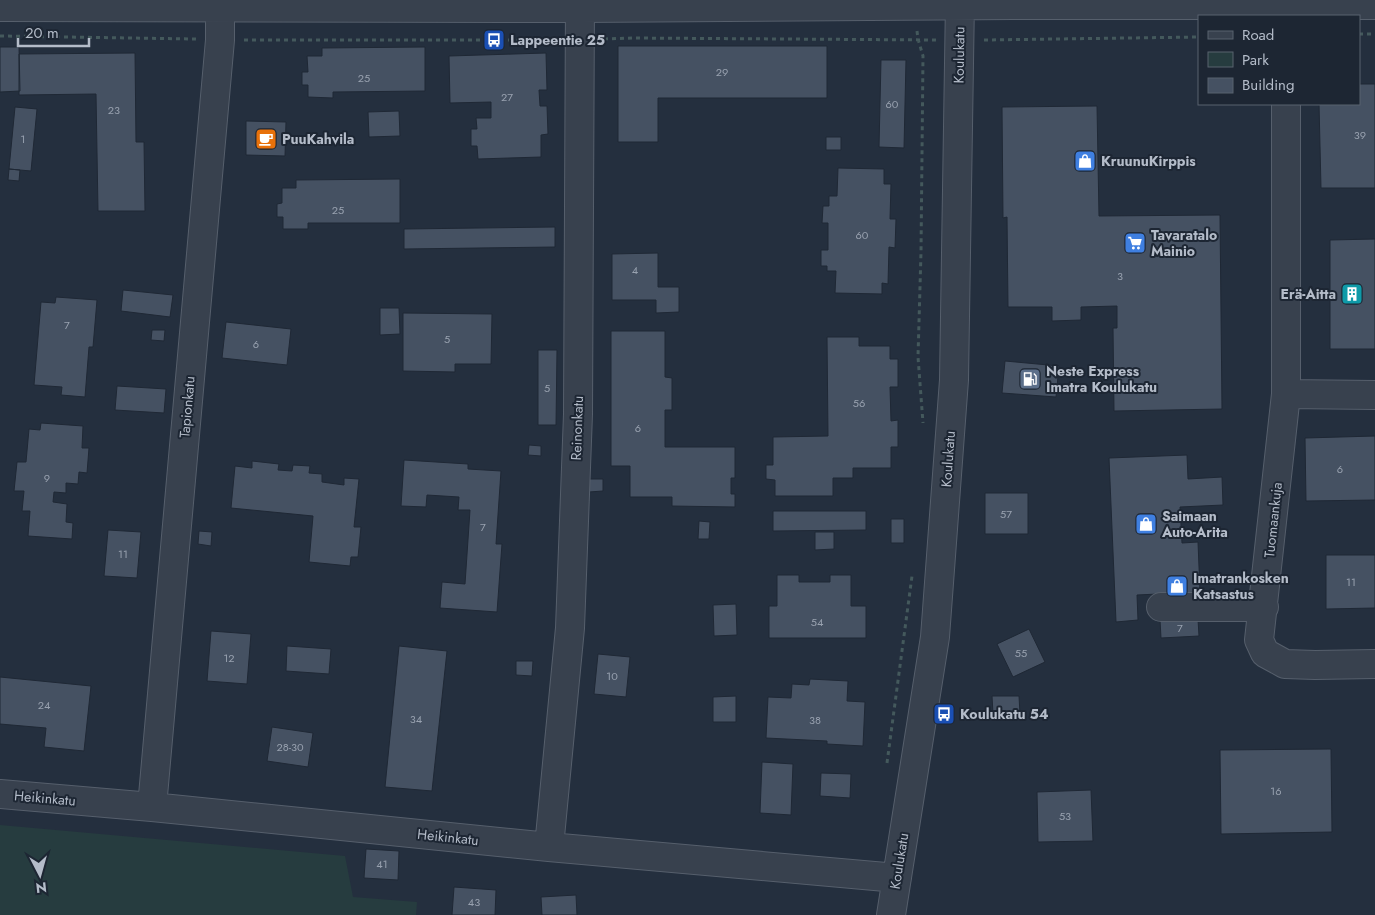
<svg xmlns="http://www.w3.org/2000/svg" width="1375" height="915" font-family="Jost,sans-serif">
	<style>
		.green { fill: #263c3f }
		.building { fill: #455162; stroke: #1f2835 }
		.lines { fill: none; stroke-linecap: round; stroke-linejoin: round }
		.minor-casing { stroke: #565f6c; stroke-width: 30 }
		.path { stroke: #44595c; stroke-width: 3; stroke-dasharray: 4 4; stroke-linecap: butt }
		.minor { stroke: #38414e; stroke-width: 28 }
		.labels { text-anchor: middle; stroke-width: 4; stroke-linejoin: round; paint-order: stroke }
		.number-label { font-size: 11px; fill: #98a1af }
		.poi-label { font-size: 14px; font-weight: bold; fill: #b4bcc9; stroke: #1d2633; text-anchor: start }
		.street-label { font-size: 14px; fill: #b4bcc9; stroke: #1d2633 }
	</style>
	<rect width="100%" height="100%" fill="#242f3e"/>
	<path class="green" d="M0,825L345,856L353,897L417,902L416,915H0Z"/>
	<path class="building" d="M618,46H827V98H658V142H618Z
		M0,47H19L20,91L0,92Z
		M425,47V91L333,92V98L308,97V85H302V72H308L307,56H322V48Z
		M135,53L136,142H144L145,211H98L96,94L19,95V54Z
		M546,53L547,90H539L540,106H547L548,134L541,135V157L478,159L477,146H471V129H477L476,118H491V102L450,103L449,56Z
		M881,60H906L904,148L879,147Z
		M1359,84H1375V188H1321L1319,104H1359Z
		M1097,106L1099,216L1220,215L1222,409L1114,411L1113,328H1117V306L1081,307V320L1052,321V307H1008L1007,217L1003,218L1002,107Z
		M15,107L37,109L31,171L9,169Z
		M399,111L400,136L369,137L368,112Z
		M246,121L286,122L285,156L246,155Z
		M826,137H841V150H826Z
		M838,168L884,169V184H891L890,219H896L895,248L889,247L888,284L882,283V294L835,293L836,271H827V266H821V250H828V223H822L823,206H829V196H837Z
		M9,169L20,170L19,181L8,180Z
		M400,179V223H308V229H283V217H277V204L282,203V188H296V180Z
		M555,227V247L404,249V229Z
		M1375,239V349H1330V240Z
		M658,253V287H679V312L656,313V300H612V254Z
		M123,290L173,295L170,317L121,311Z
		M56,297L97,300L93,347H89L85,397L61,395L62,387L34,385L41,302L55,303Z
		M380,308H399L400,334L380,335Z
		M403,313L492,314L491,364H455V372L403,371Z
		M226,322L291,329L287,365L222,358Z
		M152,330H165L164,341L151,340Z
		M611,331H665V377L672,378V410H665V447H735V478H731V494H735V507L672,506V497H630V466H611Z
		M827,337H859V346H890V359H898V387H890L891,421L898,420V447H891V468H853V478H833V496H775V480L766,479V465H773V437L828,436Z
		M538,350H557L556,425H538Z
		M1005,361L1059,366L1056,397L1002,393Z
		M117,386L166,389L164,413L115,410Z
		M41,423L83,426L82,448H89L87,473L79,472L78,484L66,483V493L54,492L53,502L67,504L66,522L73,523L72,539L28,536L30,511H22L24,491H14L17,462H26L29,429L40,430Z
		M1375,436V500L1306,501L1305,438Z
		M529,445L541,446V456L528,455Z
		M1187,455L1188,479L1222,477L1223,505L1180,507L1182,543L1198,542L1200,592L1137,595L1138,620L1116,622L1109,458Z
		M404,460L468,464V469L501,471L496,544H502L497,612L440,608L442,582L465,584L470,510H458L459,497L427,495L426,507L401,506Z
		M252,461L279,464L278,470L292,471L293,465L310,466L309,473L322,474V482L344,485V478L359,479L354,527H361L358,557H351L350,566L309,562L313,516L231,508L235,466L252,468Z
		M589,479H603V491L589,492Z
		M985,493H1028V534H985Z
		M773,511H866V530L773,531Z
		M891,519H904V543H891Z
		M699,521L710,522L709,539H698Z
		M108,530L141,532L137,578L104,576Z
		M199,531L212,532L211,546L198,544Z
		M815,532H834V549L815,550Z
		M1326,555H1375V608L1326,609Z
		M777,575H799V582H830V575H851V606H866V638H769V606H777Z
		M736,604L737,635L714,636L713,605Z
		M1198,619L1199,636L1161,638L1160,620Z
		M1029,629L1045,662L1013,677L997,644Z
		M211,631L251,634L247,684L207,681Z
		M287,646L331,649L329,674L286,671Z
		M399,646L447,651L432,791L385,787Z
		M598,654L630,657L626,697L594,694Z
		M516,661H533L532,676L516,675Z
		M0,677L91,686L84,751L44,747L46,728L0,724Z
		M810,679L848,681L847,701L865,702L863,746L827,744V741L766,738L768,697L791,698L792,684L809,685Z
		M736,696V722H713V697Z
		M992,696H1019L1020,714H993Z
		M272,727L313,733L308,767L267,761Z
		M1331,749L1332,832L1221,834L1220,750Z
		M762,762L793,764L791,815L760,813Z
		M821,773L851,774L850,798L820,796Z
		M1091,790L1093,841L1038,842L1037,792Z
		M366,849L399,851L398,880L364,878Z
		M454,887L496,890L495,915H452Z
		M576,895L577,915H542L541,897Z"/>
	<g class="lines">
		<g class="minor-casing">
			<path id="minor" d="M0,7L580,8L1013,5H1375
				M1286,104V394L1259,640L1265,653L1285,664L1315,665L1375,664
				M1286,394L1375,395
				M1161,607H1264
				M0,794L152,807L549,847L897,878
				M152,807L220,40V0
				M549,847L570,628L578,414L580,0
				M891,915L935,637L954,380L960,0"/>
		</g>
		<path class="path" d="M917,31L918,39L923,56L921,252L918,357L923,423
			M1359,34H1375
			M0,36L196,39
			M604,39L633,38L936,40
			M244,40H556
			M984,40L1199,37
			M887,763L912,576"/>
		<use href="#minor" class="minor"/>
	</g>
	<defs>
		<g id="bus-square" transform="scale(1.125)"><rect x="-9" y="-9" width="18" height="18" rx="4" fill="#1a4fb4" stroke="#1d2633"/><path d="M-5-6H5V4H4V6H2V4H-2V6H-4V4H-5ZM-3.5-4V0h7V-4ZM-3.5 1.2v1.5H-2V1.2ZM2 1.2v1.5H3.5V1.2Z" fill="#fff"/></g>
		<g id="cafe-square" transform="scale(1.125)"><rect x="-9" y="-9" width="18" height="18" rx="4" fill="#e8710a" stroke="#1d2633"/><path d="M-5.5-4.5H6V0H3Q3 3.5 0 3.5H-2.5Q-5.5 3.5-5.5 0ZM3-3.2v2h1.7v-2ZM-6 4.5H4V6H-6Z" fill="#fff"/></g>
		<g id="shop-square" transform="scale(1.125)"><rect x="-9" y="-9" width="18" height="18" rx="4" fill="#3f7fe0" stroke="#1d2633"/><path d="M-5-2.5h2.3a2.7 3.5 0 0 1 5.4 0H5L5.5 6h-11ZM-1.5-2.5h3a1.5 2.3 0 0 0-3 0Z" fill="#fff"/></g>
		<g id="supermarket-square" transform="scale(1.125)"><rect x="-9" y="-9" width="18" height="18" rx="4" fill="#3f7fe0" stroke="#1d2633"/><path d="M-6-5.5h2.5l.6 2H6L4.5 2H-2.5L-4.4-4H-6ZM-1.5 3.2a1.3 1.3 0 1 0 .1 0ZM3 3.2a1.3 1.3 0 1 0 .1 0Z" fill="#fff"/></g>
		<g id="building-square" transform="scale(1.125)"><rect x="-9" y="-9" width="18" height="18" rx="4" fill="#0f9aa8" stroke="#1d2633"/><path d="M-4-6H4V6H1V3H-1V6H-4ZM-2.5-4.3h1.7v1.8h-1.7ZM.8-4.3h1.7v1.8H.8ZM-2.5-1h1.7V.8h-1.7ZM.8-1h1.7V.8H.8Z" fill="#fff"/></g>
		<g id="fuel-square" transform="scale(1.125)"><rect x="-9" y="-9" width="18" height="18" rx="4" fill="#5c6f8a" stroke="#1d2633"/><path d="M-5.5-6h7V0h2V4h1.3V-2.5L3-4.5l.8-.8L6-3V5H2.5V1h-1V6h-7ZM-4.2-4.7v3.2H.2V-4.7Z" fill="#fff"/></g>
	</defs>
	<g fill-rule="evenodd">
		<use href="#bus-square" x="494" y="40"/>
		<use href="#cafe-square" x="266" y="139"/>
		<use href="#shop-square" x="1085" y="161"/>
		<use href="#supermarket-square" x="1135" y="243"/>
		<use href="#building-square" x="1352" y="294"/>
		<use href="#fuel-square" x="1030" y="379"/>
		<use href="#shop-square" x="1146" y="524"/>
		<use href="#shop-square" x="1177" y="586"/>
		<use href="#bus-square" x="944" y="714"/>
	</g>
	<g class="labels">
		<g class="number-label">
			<text x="722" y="76">29</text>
			<text x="364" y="82">25</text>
			<text x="507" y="101">27</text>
			<text x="892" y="108">60</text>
			<text x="114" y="114">23</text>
			<text x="1360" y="139">39</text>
			<text x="23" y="143">1</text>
			<text x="338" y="214">25</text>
			<text x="862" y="239">60</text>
			<text x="635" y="274">4</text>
			<text x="1120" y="280">3</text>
			<text x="67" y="329">7</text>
			<text x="447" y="343">5</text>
			<text x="256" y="348">6</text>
			<text x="547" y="392">5</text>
			<text x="859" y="407">56</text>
			<text x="638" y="432">6</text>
			<text x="1340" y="473">6</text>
			<text x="47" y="482">9</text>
			<text x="1006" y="518">57</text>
			<text x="483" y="531">7</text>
			<text x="123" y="558">11</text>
			<text x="1351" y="586">11</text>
			<text x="817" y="626">54</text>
			<text x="1180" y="632">7</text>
			<text x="1021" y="657">55</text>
			<text x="229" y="662">12</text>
			<text x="612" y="680">10</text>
			<text x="44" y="709">24</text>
			<text x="416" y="723">34</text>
			<text x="815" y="724">38</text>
			<text x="290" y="751">28-30</text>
			<text x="1276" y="795">16</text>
			<text x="1065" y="820">53</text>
			<text x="382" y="868">41</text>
			<text x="474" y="906">43</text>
		</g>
		<g class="poi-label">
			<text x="510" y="45">Lappeentie 25</text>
			<text x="282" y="144">PuuKahvila</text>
			<text x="1101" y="166">KruunuKirppis</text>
			<text x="1151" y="240">Tavaratalo<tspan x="1151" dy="16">Mainio</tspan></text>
			<text x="1336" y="299" text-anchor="end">Erä-Aitta</text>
			<text x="1046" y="376">Neste Express<tspan x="1046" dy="16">Imatra Koulukatu</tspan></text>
			<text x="1162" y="521">Saimaan<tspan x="1162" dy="16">Auto-Arita</tspan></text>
			<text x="1193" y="583">Imatrankosken<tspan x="1193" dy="16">Katsastus</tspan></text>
			<text x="960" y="719">Koulukatu 54</text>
		</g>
		<g class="street-label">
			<text transform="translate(959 55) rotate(-89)" y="5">Koulukatu</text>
			<text transform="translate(187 407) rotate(-85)" y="5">Tapionkatu</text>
			<text transform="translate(577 428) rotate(-88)" y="5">Reinonkatu</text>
			<text transform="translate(948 459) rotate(-86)" y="5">Koulukatu</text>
			<text transform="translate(1273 520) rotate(-84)" y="5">Tuomaankuja</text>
			<text transform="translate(45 798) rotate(5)" y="5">Heikinkatu</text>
			<text transform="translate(448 837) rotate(6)" y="5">Heikinkatu</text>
			<text transform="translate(899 861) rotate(-81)" y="5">Koulukatu</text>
		</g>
	</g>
	<rect x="1198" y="15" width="162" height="90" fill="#1d2633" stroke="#59626f"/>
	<rect x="1208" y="31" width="25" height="8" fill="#38414e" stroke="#59626f"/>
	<text x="1242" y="40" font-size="15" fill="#b4bcc9">Road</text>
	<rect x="1208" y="52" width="25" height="15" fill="#263c3f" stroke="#59626f"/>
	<text x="1242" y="65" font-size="15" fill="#b4bcc9">Park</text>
	<rect x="1208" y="78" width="25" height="15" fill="#455162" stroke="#59626f"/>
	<text x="1242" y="90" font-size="15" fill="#b4bcc9">Building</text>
	<g transform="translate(40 875) rotate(174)" stroke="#1d2633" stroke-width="4" paint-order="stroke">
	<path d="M0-4L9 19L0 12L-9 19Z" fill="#b4bcc9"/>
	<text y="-8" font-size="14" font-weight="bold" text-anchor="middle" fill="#b4bcc9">N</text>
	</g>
	<path d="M18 38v8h71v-8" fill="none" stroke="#b4bcc9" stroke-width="2.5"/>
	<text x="25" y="38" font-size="15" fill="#b4bcc9" stroke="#1d2633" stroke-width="4" paint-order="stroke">20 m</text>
</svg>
